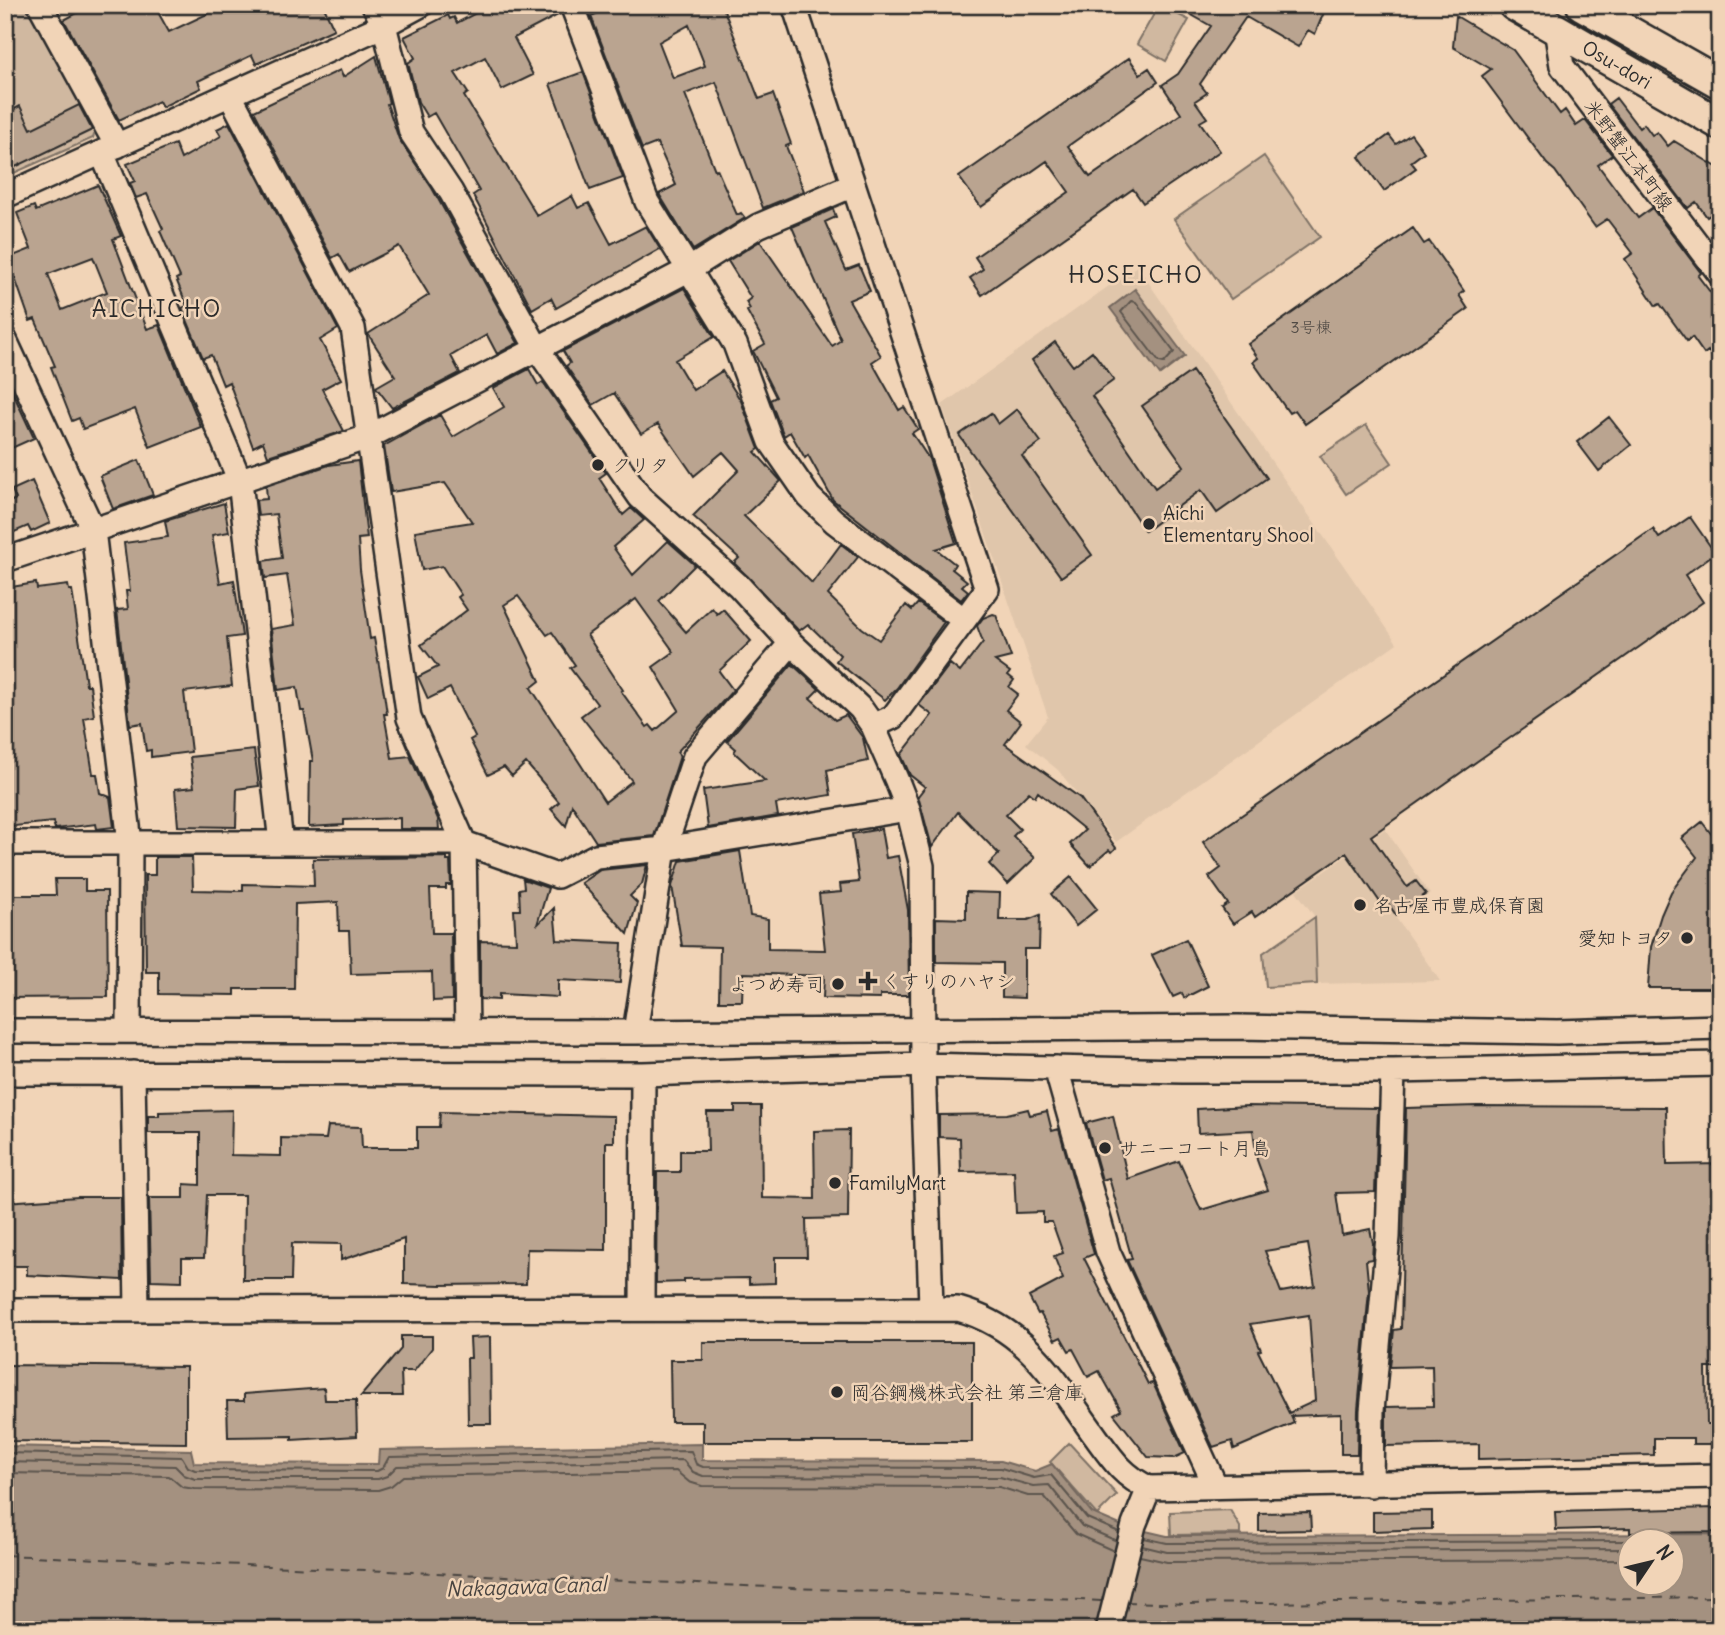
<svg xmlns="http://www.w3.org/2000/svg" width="1725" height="1635" font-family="Delius,'Klee One',sans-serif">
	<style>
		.built { fill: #e0c6ab }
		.green { fill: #d0b8a0; stroke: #7e7266; stroke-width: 2 }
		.water { fill: #a49180; stroke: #74685e; stroke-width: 2; fill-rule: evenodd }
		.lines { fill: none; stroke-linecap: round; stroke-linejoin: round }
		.shore { stroke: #5b544d; stroke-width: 2 }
		.ferry { stroke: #494440; stroke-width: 2; stroke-dasharray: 9 7; stroke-linecap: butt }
		.building { fill: #baa490; stroke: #2b2b2b; stroke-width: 2; fill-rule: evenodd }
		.minor-casing { stroke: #2b2b2b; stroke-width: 28 }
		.major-casing { stroke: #2b2b2b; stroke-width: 35 }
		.minor { stroke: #f1d4b7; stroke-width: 23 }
		.major { stroke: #f1d4b7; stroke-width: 30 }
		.poi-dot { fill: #2b2b2b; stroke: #f1d4b7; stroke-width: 2.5 }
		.labels { text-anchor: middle; stroke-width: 5; stroke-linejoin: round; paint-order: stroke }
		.number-label { font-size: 16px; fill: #4f4944 }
		.street-label { font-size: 19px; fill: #2b2b2b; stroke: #f1d4b7 }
		.poi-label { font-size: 19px; fill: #2b2b2b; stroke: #f1d4b7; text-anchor: start }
		.water-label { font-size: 21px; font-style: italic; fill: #494440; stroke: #f1d4b7 }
		.quarter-label { font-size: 23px; letter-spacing: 2px; fill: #2b2b2b; stroke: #f1d4b7 }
	</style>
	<rect width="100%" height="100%" fill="#f1d4b7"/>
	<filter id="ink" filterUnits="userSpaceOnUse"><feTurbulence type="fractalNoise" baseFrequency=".0143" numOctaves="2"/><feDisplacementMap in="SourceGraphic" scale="14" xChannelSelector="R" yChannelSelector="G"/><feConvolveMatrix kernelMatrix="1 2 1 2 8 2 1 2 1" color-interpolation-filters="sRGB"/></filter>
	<g filter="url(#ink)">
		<path class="built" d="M1137,266L1397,643L1116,842L1058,770L1026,744L1048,717L942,405Z
			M1385,829L1430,894L1396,918L1440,981L1317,984L1315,917L1296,891Z"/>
		<path class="green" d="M5,5H29L96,129L93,138L5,177Z
			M1159,5L1189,20L1166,61L1137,44Z
			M1264,156L1320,237L1231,299L1174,219Z
			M1366,425L1392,463L1346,494L1320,456Z
			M1315,917L1317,984L1266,987L1263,953Z
			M1069,1443L1117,1495L1097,1515L1050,1462Z
			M1230,1510L1240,1527V1534L1171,1535L1170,1512Z"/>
		<path class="water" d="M1135,289L1185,356L1160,375L1110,308Z
			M702,1444V1460L1001,1461L1035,1471L1052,1464L1092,1513L1120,1525L1167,1536L1720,1534V1630H5V1446L191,1450L194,1463L378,1464L379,1450ZM1630,1540H1672V1582H1630Z"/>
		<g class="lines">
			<path class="shore" d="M1131,301L1136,302L1174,352L1164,363L1159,362L1121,312Z
				M5,1453L182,1457L188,1467L195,1470L377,1471L383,1468L389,1457L691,1451L696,1464L703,1467L1001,1468L1034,1478L1051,1475L1087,1518L1119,1532
				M5,1462L175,1466L184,1475L195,1479H378L387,1476L397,1466L683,1460L693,1472L703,1476L1000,1477L1033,1486L1049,1485L1082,1526L1117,1541
				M5,1473L169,1476L182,1487L195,1489L378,1490L391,1486L403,1476L676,1471L689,1482L702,1486L999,1487L1028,1496H1044L1076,1534L1114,1551
				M1144,1538L1167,1543L1630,1541
				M1142,1546L1167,1552L1630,1549
				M1140,1556L1167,1562L1630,1560"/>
			<path class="ferry" d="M5,1555L1103,1601
				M1126,1602L1186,1604L1720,1597"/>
		</g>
		<path class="building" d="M92,5H154L169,32L226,5H323L334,29L256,64L252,55L198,81L201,88L162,107L159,101L119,120L64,20Z
			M491,5H558L560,14L514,38L533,75L502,90L485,57L455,73L468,93L464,96L537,216L572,196L578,208L589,203L611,244L646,226L660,249L556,308L551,298L532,309L473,195L479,191L434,113L427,117L418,102L408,63L415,58L404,37L448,15L450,19L454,17L457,23Z
			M618,5H722L759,99L773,94L791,144L786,146L804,191L763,208L716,82L685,94L715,170L717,169L737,215L741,213L745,218L693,250L659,194L676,185L657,143L642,149L591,16ZM689,25L705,66L673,78L659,42Z
			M1174,5H1327L1315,34L1308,30L1298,47L1246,17L1200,84L1207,93L1195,101L1207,118L1200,122L1220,151L1143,203L1133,189L982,295L970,278L983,269L975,257L1069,192L1047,161L981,207L959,177L1129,58L1140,74L1149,68L1158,82L1068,146L1090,177L1181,114L1162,85L1178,74L1211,26Z
			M1456,16L1513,50L1560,114L1565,110L1576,126L1585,120L1612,155L1598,165L1615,188L1638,218L1652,208L1701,273L1698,276L1720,305V367L1708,351L1704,354L1692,337L1687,341L1660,304L1656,306L1625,259L1633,253L1607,219L1595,227L1555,171L1547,164L1482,76L1491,69L1453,47Z
			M376,56L389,103L387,104L399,139L432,188L518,343L497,354L487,335L451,356L460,373L392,408L376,387L395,376L368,334L429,295L399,246L349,272L339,254L332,258L254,111L340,70L343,77Z
			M583,72L623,178L590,190L550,84Z
			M1616,98L1639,128L1644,124L1652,135L1657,132L1668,146L1674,141L1720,169V208L1707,217L1696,202L1688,208L1608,104Z
			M79,105L92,130L5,172V114L20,106L31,129Z
			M229,123L338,329L320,340L341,379L322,389L344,431L268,456L263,442L253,447L229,382L223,385L211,355L203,358L182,308L187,306L176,279L180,277L160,231L163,229L147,194L136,198L130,183L135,181L127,164L175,144L181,159L221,136L217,129Z
			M1411,134L1424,152L1411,162L1416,168L1384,191L1359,157L1389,135L1396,144Z
			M98,185L121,236L113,239L147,329L159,325L201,427L150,447L135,409L83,429L79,418L72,421L51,367L55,366L35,319L30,321L8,258L31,249L17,213L34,206L36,211ZM93,257L107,292L62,310L48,274Z
			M833,209L836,217L825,222L846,270L859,265L870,291L849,300L881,356L872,362L899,410L904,407L918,429L912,433L929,459L956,543L936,549L955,564L952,569L967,581L962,586L968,591L961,600L833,500L808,455L805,458L790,432L784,436L770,400L776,397L753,351L765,344L747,311L750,309L746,302L751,298L728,261L760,241L832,346L841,340L792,227Z
			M1413,228L1424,244L1429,241L1464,291L1459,295L1468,309L1305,424L1295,410L1289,413L1253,362L1258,358L1248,344Z
			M684,288L714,337L675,360L693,390L722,371L741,401L759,449L755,452L781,481L744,516L812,583L841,544L858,557L828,595L862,628L879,640L906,605L912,610L918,603L944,622L897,688L885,700L836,661L840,655L808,624L799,631L734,563L739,558L693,516L739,470L723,452L694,476L658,424L641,434L614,393L593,405L566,366L570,363L563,351Z
			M1055,342L1073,366L1092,351L1114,380L1092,396L1155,488L1184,466L1142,406L1192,371L1267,478L1217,513L1201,490L1145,531L1032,360Z
			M529,369L538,385L543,382L606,473L599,478L623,515L631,508L644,520L613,547L633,575L668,541L695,565L659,601L686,632L712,608L717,614L723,609L751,641L719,671L733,690L677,752L680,756L654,836L596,842L572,805L566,826L551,809L559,802L526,763L512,776L504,767L488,775L470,740L475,737L450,688L428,699L418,677L438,667L421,645L467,610L458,597L461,595L442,566L422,570L415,531L472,522L445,483L391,492L384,446L440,415L453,437L504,407L493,388ZM518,596L547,635L552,632L575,665L570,668L597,704L581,716L632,781L605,802L531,688L540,681L504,605ZM636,599L674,652L653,667L679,710L655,731L650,725L647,727L621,691L623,690L587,635Z
			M5,376L34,438L5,451Z
			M1017,409L1041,442L1022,456L1092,555L1061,577L959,435L991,413L998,424Z
			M1609,417L1631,445L1599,471L1577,442Z
			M139,460L153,495L113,509L100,476Z
			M358,461L367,538L358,539L360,570L370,639L374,638L384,693L387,714H384L392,758L410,756L438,819L439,829H400V818L344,820V825L309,827L310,761H313L304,711H301L297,687L278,690L271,629L295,625L287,575L265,578L263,561L282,558L276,514L258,516L256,500L267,499L266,486L329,465Z
			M32,481L50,523L31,532L28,526L5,536V504L16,499L12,490Z
			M224,503L229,532L212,535L220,583L234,580L242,636L227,638L232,686L184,692L191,752L151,757V750L146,751L142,723L130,725L117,610L128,609L126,591H130L124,543L168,537L165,521Z
			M1690,517L1715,553L1685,575L1703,602L1371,836L1407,887L1416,881L1426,894L1396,915L1387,902L1382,905L1346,853L1255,917L1252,912L1233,924L1222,908L1228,904L1209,877L1221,868L1203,842L1653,529L1659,538Z
			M36,583L37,589L68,585L69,590H72L86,685H90L94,716L84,718L93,774H97L100,793L110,797L114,827L97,829L96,824L55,829L53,822L5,827V588Z
			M993,614L996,615L1011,657L995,661L1010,672L1008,675L1014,680L1009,687L1018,694L1006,710L1021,722L1005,744L1080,798L1116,848L1112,852L1109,850L1090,866L1070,844L1085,830L1038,792L1035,797L1029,792L1006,815L1020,829L1013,836L1035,858L1008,884L989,864L999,854L958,812L932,847L918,796L925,787L910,775L901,755L932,715L919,705L950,664L960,672L983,642L977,626L983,618Z
			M792,664L819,689L810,698L835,720L846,715L863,738L868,761L827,770L831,795L776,804L778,816L708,828L703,790L765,781L734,752L736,749L727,741Z
			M254,750L259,786L237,789L236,827L178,826L175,789L194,787L190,757Z
			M1702,822L1716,840L1720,988H1648L1651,947L1661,915L1671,892L1697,857L1682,838Z
			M881,829L886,858L898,856L908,910L909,995H880V999L823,998L824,976L743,973L742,1001H719L720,947L682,946L672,886L680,861L740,851L750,916L768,919V949L825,950L819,894L841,892L840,884L859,882L852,834Z
			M155,857H192L193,890L243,891V884L314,886L313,859L447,857V861H450L451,885H446V889H430L432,933H451L452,1000L433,1001L432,972L351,974L349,931H339L338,902L295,904L294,989H235V995L159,994V972H146L145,875H155Z
			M647,865L642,884L630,896L637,903L628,934L581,883L600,870Z
			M1071,877L1097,909L1076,926L1051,894Z
			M55,879H85V891H107L108,997L5,998V895H56Z
			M523,879L548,888L537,925L554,908L557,940L622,943L620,983L558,980V997L499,994V1000L480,999V941L516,942L514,910H520L519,889L524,888Z
			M966,892L1000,893L999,920H1028L1040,915L1039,949H1024V998L1002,997V963L936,962V918L966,919Z
			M1186,939L1208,986L1184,998L1182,993L1173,997L1152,955Z
			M735,1106H761L762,1198L815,1199L814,1131L849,1130L848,1218L806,1219L807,1257H775V1283L749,1284V1278L684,1279V1282L656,1283L657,1172H680V1151H708L707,1112H735Z
			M1247,1106L1378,1108L1375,1192L1336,1193L1342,1235L1370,1229L1373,1243L1372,1259L1366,1260L1369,1291L1358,1410L1357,1454H1341V1414L1291,1416L1294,1423L1234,1449L1232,1441L1213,1447L1127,1260L1132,1259L1109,1178L1102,1180L1086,1123L1113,1116L1128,1179L1179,1161L1201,1210L1268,1190L1257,1160L1253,1130L1198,1133L1197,1109ZM1308,1244L1315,1286L1281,1292L1265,1251ZM1309,1315L1315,1401L1289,1413L1258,1351L1261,1350L1250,1324Z
			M1477,1106L1666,1107L1667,1165L1720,1164V1368H1706L1707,1424H1711L1712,1444H1693V1438H1654V1455L1479,1459V1444L1386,1446V1407L1433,1406L1432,1366L1390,1367L1394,1330L1401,1329L1406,1108Z
			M1028,1109L1030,1115L1047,1111L1052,1131L1059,1129L1094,1254L1084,1258L1148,1384L1153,1383L1185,1453L1174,1458L1148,1457L1114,1414L1121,1410L1099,1371L1088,1377L1073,1349L1069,1351L1061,1337L1055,1340L1040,1313L1038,1314L1029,1297L1063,1279L1054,1256L1063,1253L1052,1222H1043V1212L1016,1213L1014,1171L961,1172L960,1138L939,1137V1115L1007,1114Z
			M232,1110L231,1155L281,1156V1138L326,1139L328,1126L361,1127L362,1148H417V1127H439L440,1112L614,1116V1142H606V1250L527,1249L526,1284L441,1285L404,1284V1239L341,1260V1244L292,1243L291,1280H243L244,1195H207L204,1258H182V1281L151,1280L149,1198H184V1184L200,1185V1133H148V1116H159V1112Z
			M78,1197H121L122,1280L27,1275V1266H5V1202Z
			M401,1336H432V1348L414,1371H401L402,1396H361L401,1349Z
			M490,1337L491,1424H468L467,1358H471L470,1338Z
			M703,1342H972V1442H703V1422H671L670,1360H703Z
			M5,1365L186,1367V1443L5,1441Z
			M324,1388L325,1400H356L357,1436L292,1440V1436L228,1437L227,1401H244V1394Z
			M1716,1508V1532L1630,1533V1528L1556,1530L1555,1512Z
			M1432,1511V1529L1373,1531V1512Z
			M1310,1512L1311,1530L1259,1531V1513Z"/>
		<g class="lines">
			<g class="minor-casing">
				<path id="minor" d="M40,5L117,146
					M374,5L384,25L411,132L451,192L538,350L640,497L739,586L791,643L861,709L873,726L897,781L908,809L922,866L923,1065L931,1307
					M572,5L647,202L735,344L771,442L809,497L834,521L964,620
					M794,5L987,589L893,717L873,726
					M1556,29L1562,66L1720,274
					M230,95L353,328L409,718L464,843L467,1031
					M102,153L240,481L281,843
					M5,196L384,25L421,5
					M5,340L93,530L130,843L129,1030
					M5,560L368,437L688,270L758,226L851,186
					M5,843H464L557,876L596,856L664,849L908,809
					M5,1031L635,1032L1238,1027L1557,1032L1720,1027
					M635,1032L664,849L695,756L791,643
					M1056,1068L1108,1252L1215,1485
					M5,1073L643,1074L923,1065L1182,1071H1393L1720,1064
					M133,1073L137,1309
					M642,1308L643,1074
					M5,1310L958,1309C1029,1329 1055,1381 1096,1437C1112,1459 1124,1477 1149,1488L1720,1476
					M1371,1485L1372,1411L1388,1237L1393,1071
					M1108,1630L1134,1525L1149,1488"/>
			</g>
			<g class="major-casing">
				<g id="major">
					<path id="s1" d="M1514,5L1720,124"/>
					<path d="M1582,5L1720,83"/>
				</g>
			</g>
			<use href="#minor" class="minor"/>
			<use href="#major" class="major"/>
		</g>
	</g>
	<g class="poi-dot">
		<circle cx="598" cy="465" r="7"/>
		<circle cx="1149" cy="524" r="7"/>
		<circle cx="1360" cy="905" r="7"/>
		<circle cx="1687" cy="938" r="7"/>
		<path d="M864.5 970.5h7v7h7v7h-7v7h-7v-7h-7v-7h7z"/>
		<circle cx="838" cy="984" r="7"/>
		<circle cx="1105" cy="1148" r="7"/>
		<circle cx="835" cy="1183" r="7"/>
		<circle cx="837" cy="1392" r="7"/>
	</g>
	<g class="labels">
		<g class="number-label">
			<text x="1311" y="333">3号棟</text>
		</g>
		<g class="street-label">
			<text dy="7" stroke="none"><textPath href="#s1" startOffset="119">Osu-dori</textPath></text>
			<text transform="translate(1629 155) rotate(53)" y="7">米野蟹江本町線</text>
		</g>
		<g class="poi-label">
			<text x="612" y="472">クリタ</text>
			<text x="1163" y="520">Aichi<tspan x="1163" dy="22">Elementary Shool</tspan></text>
			<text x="1374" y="912">名古屋市豊成保育園</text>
			<text x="1673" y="945" text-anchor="end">愛知トヨタ</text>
			<text x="882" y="988">くすりのハヤシ</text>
			<text x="824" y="991" text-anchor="end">よつめ寿司</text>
			<text x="1119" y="1155">サニーコート月島</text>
			<text x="849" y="1190">FamilyMart</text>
			<text x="851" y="1399">岡谷鋼機株式会社 第三倉庫</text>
		</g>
		<g class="water-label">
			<text transform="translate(526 1587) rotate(-2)" y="7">Nakagawa Canal</text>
		</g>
		<g class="quarter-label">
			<text x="1136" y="283">HOSEICHO</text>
			<text x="157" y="317">AICHICHO</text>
		</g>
	</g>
	<rect width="1725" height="1635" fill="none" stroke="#f1d4b7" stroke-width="28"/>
	<rect x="14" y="14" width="1697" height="1607" fill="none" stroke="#2b2b2b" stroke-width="2.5" filter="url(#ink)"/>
	<g transform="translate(1651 1562) rotate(55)"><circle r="33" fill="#f1d4b7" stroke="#a2907f" stroke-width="2"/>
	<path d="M0-5L12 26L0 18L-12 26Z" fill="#2b2b2b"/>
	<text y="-10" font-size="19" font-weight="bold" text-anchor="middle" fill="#2b2b2b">N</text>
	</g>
</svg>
